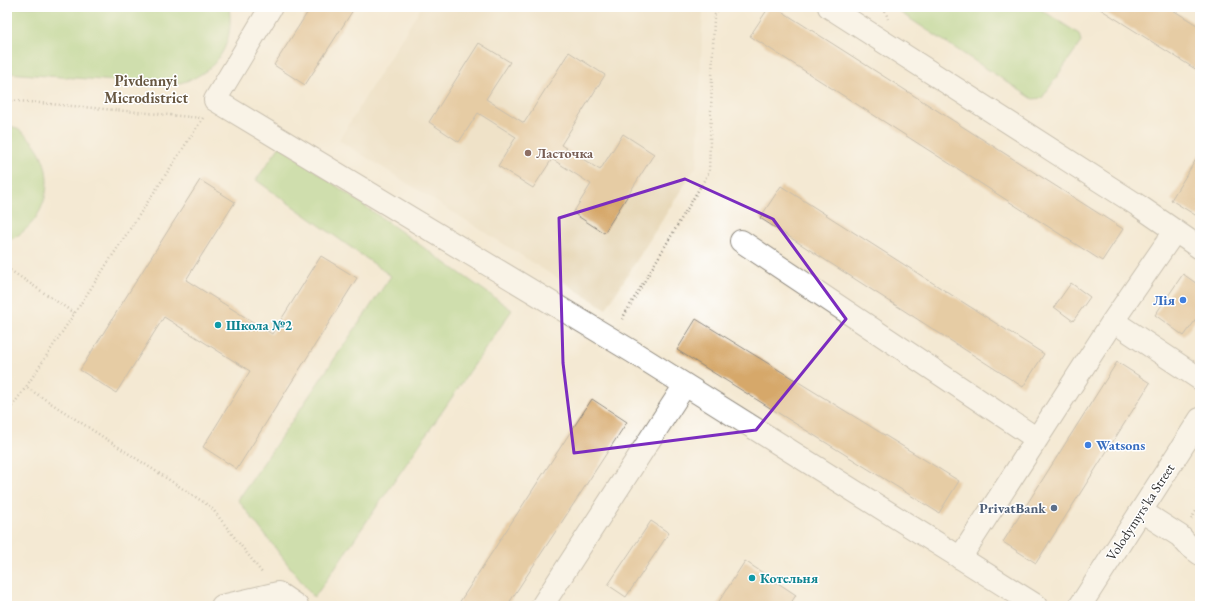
<svg xmlns="http://www.w3.org/2000/svg" width="1207" height="613" font-family="'EB Garamond',serif">
	<style>
		.built { fill: #e8d9ba }
		.green { fill: #a3d17e; stroke: #677e54 }
		.building { fill: #d6a86b }
		.lines { fill: none; stroke-linecap: round; stroke-linejoin: round }
		.minor-casing { stroke: #908a7f; stroke-width: 24 }
		.path { stroke: #908a7f; stroke-width: 2.5; stroke-dasharray: 1 3; stroke-linecap: butt }
		.minor { stroke: #fff; stroke-width: 22 }
		.marked { fill: none; stroke: #7b2cbf; stroke-width: 3; stroke-linejoin: round }
		.education-dot { fill: #8d6e63; stroke: #fff; stroke-width: 1.5 }
		.shop-dot { fill: #3f7fe0; stroke: #fff; stroke-width: 1.5 }
		.culture-dot { fill: #0f9aa8; stroke: #fff; stroke-width: 1.5 }
		.service-dot { fill: #5c6f8a; stroke: #fff; stroke-width: 1.5 }
		.labels { text-anchor: middle; stroke-width: 3; stroke-linejoin: round; paint-order: stroke }
		.education-label { font-size: 14px; font-weight: bold; fill: #785e54; stroke: #fff; text-anchor: start }
		.shop-label { font-size: 14px; font-weight: bold; fill: #366cbe; stroke: #fff; text-anchor: end }
		.culture-label { font-size: 14px; font-weight: bold; fill: #0d838f; stroke: #fff; text-anchor: start }
		.service-label { font-size: 14px; font-weight: bold; fill: #4e5e75; stroke: #fff; text-anchor: end }
		.street-label { font-size: 14px; fill: #2b2b2b; stroke: #fff }
		.neighbourhood-label { font-size: 15px; font-weight: bold; fill: #675741; stroke: #fff }
	</style>
	<rect width="100%" height="100%" fill="#fff"/>
	<filter id="ink" filterUnits="userSpaceOnUse"><feTurbulence type="fractalNoise" baseFrequency=".025" numOctaves="2"/><feDisplacementMap in="SourceGraphic" scale="8" xChannelSelector="R" yChannelSelector="G"/><feConvolveMatrix kernelMatrix="1 2 1 2 8 2 1 2 1" color-interpolation-filters="sRGB"/></filter>
	<filter id="wash" filterUnits="userSpaceOnUse"><feTurbulence type="fractalNoise" baseFrequency=".012" numOctaves="4" result="noise"/><feDisplacementMap in="SourceGraphic" scale="16" xChannelSelector="R" yChannelSelector="G"/><feGaussianBlur stdDeviation="0.9" result="paint"/><feColorMatrix in="noise" values="0 0 0 0 0 0 0 0 0 0 0 0 0 0 0 0 0 1.4 0 .05"/><feComposite in="paint" operator="in"/></filter>
	<g filter="url(#wash)">
		<rect width="100%" height="100%" fill="#f4e9d3"/>
		<path class="built" d="M421,7H704L703,10L697,165L606,309L339,140Z"/>
		<path class="green" d="M7,7H229C236,49 211,79 170,85L7,73Z
			M899,7H1037L1079,34L1081,42L1042,98L1033,99L901,13Z
			M7,125C15,126 22,132 28,137C61,169 49,224 7,241Z
			M280,146L512,310L314,598L238,500L391,276L256,180Z"/>
		<g id="blocks">
			<path class="building" d="M311,7H355L305,85L274,65Z
				M769,7H775L1123,229L1102,261L750,36Z
				M1097,7H1168L1200,27V72Z
				M479,43L510,62L486,99L524,123L569,52L605,75L561,145L600,170L623,134L654,154L604,233L573,213L591,184L552,159L533,188L498,166L516,137L478,113L459,142L429,122Z
				M1200,153V218L1171,200Z
				M200,180L235,202L186,280L272,334L321,256L357,278L237,469L203,447L250,371L164,317L116,393L80,370Z
				M781,186L1044,354L1023,387L760,218Z
				M1183,274L1200,286V314L1184,336L1155,315Z
				M1071,283L1090,297L1073,321L1054,307Z
				M696,319L959,481L939,513L677,350Z
				M1117,362L1150,383L1036,563L1003,542Z
				M592,399L627,422L507,606H457Z
				M651,521L669,533L626,597L608,585Z
				M745,561L796,595L789,606H716Z"/>
		</g>
	</g>
	<g filter="url(#ink)">
		<use href="#blocks" fill-opacity="0" stroke="#908a7f" stroke-width="1"/>
		<g class="lines">
			<g class="minor-casing">
				<path id="minor" d="M271,7L215,100L633,352L1037,606
					M829,7L1139,206L1200,248
					M1175,231L1113,321L1200,379
					M741,241L1037,439
					M1141,511L1180,536L1188,545L1200,554
					M960,558L1113,321
					M222,606L278,593L297,606
					M542,606L685,385
					M1080,606L1200,419"/>
			</g>
			<path class="path" d="M884,7L888,19
				M7,100L202,118
				M203,118L26,387L211,507L263,574
				M7,268L74,313
				M622,319L709,172L714,16L720,7
				M7,413L26,387
				M1191,519L1200,505"/>
			<use href="#minor" class="minor"/>
		</g>
	</g>
	<path d="M0 0H1207V613H0ZM685,179L773,219L846,319L756,430L574,453L563,363L559,218Z" fill="#f4e9d3" fill-opacity=".55" fill-rule="evenodd"/>
	<path class="marked" d="M685,179L773,219L846,319L756,430L574,453L563,363L559,218Z"/>
	<circle class="education-dot" cx="528" cy="153" r="4"/>
	<g class="shop-dot">
		<circle cx="1183" cy="300" r="4"/>
		<circle cx="1088" cy="445" r="4"/>
	</g>
	<g class="culture-dot">
		<circle cx="218" cy="325" r="4"/>
		<circle cx="752" cy="578" r="4"/>
	</g>
	<circle class="service-dot" cx="1054" cy="508" r="4"/>
	<g class="labels">
		<g class="education-label">
			<text x="536" y="158">Ласточка</text>
		</g>
		<g class="shop-label">
			<text x="1175" y="305">Лія</text>
			<text x="1096" y="450" text-anchor="start">Watsons</text>
		</g>
		<g class="culture-label">
			<text x="226" y="330">Школа №2</text>
			<text x="760" y="583">Котельня</text>
		</g>
		<g class="service-label">
			<text x="1046" y="513">PrivatBank</text>
		</g>
		<g class="street-label">
			<text transform="translate(1140 512) rotate(-57)" y="5">Volodymyrs'ka Street</text>
		</g>
		<g class="neighbourhood-label">
			<text x="146" y="86">Pivdennyi<tspan x="146" dy="17">Microdistrict</tspan></text>
		</g>
	</g>
	<rect width="1207" height="613" fill="none" stroke="#fff" stroke-width="24"/>
</svg>
